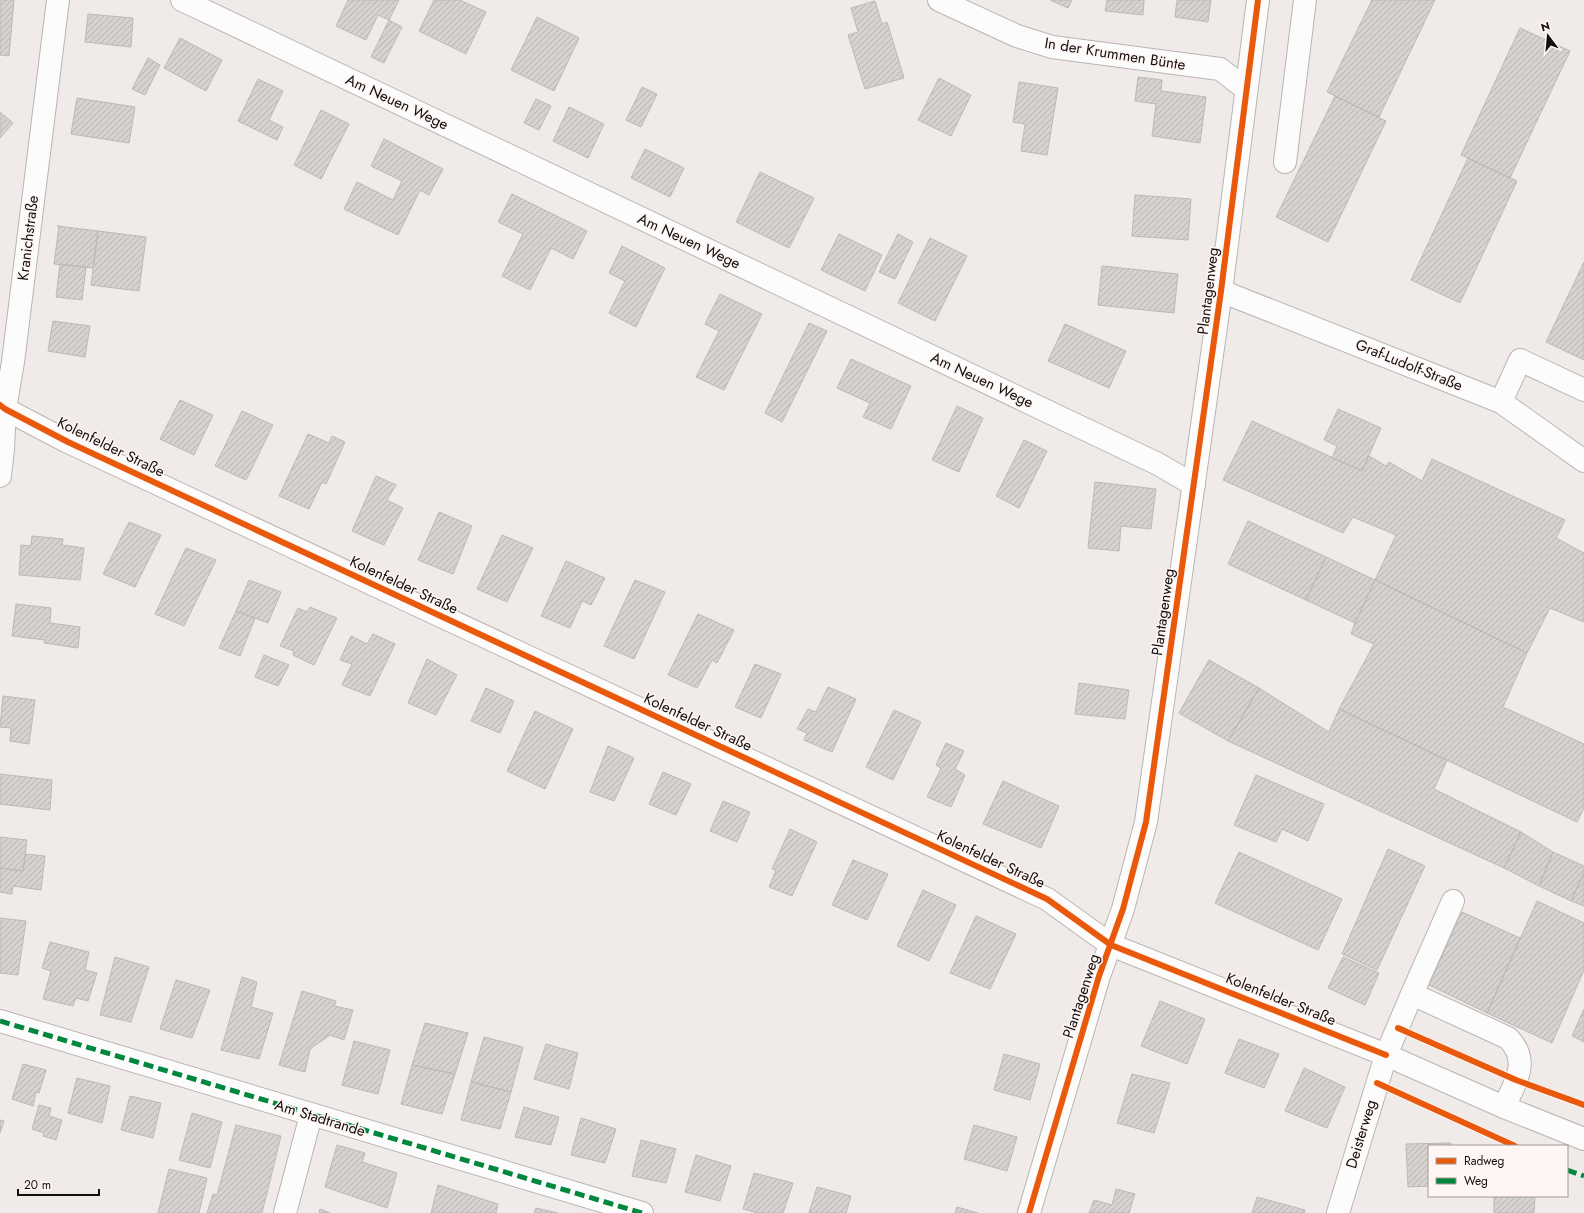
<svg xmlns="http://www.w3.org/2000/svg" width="1584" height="1213" font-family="Jost,sans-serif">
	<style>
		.building { fill: url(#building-hatch); stroke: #bdb9b8 }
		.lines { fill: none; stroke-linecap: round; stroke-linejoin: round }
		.minor-casing { stroke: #b9b5b3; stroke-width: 24 }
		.major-casing { stroke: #b9b5b3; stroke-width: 24 }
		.minor { stroke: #fdfcfc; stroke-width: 22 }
		.major { stroke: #fdfcfc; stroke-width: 22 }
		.quiet { stroke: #00873e; stroke-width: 5; stroke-dasharray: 10 5; stroke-linecap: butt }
		.cycleway-casing { stroke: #fff6f3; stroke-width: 8 }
		.cycleway { stroke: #e8590c; stroke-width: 6 }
		.labels { text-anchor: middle; stroke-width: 3; stroke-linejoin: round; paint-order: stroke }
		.street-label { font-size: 15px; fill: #120e0d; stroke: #fff6f3 }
	</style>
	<defs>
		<pattern id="building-hatch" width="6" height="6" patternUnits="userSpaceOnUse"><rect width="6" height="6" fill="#d6d2d0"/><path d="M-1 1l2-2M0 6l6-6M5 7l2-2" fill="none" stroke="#b7b3b1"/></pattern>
	</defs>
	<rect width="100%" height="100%" fill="#f0eae8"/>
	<path class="building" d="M0,0H14L9,56L0,55Z
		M348,0H399L389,20L378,15L366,40L336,26Z
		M434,0H460L486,12L466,54L419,31Z
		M1050,0H1072L1068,8Z
		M1107,0H1144L1143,15L1105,11Z
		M1177,0H1211L1208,22L1175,17Z
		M1372,0H1435L1379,117L1327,92Z
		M875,1L882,24L887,22L904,78L865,89L848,35L858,32L851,8Z
		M88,14L133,18L131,47L85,42Z
		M537,17L579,38L554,91L511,70Z
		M389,20L402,27L384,63L371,57Z
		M1520,28L1570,51L1510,178L1461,155Z
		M180,38L222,60L206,91L164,68Z
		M148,58L160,65L145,95L132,89Z
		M1138,77L1162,80L1161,91L1206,97L1200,143L1152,136L1156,104L1135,101Z
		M939,78L971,95L951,136L918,120Z
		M258,79L283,91L269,120L283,127L277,140L238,121Z
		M1019,82L1058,88L1047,155L1021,151L1025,124L1013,122Z
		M642,87L657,94L641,127L626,120Z
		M1335,96L1386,121L1328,242L1276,217Z
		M77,98L135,107L129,143L71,134Z
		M536,99L551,106L539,130L524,123Z
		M569,107L604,124L588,158L553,141Z
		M321,110L349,124L321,179L294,165Z
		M0,112L13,123L0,138Z
		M384,139L443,169L429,195L420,190L398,235L344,209L357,182L393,200L402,181L371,166Z
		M645,149L684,168L670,197L631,178Z
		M1468,158L1517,181L1460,303L1411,280Z
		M760,172L814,198L789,248L736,222Z
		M512,194L587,231L573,259L551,248L530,290L502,276L523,234L498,222Z
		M1135,195L1191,199L1188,240L1132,236Z
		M57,226L98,231L93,268L54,264L59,226Z
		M98,231L146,237L139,291L91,285Z
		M839,234L882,255L865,291L821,270Z
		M898,234L913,242L895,279L879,272Z
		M930,238L967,256L935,321L898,303Z
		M622,246L665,268L636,327L609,313L625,281L609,273Z
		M1584,262V360L1546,342Z
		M60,264L86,267L82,300L56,297Z
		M1102,266L1178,274L1174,313L1098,305Z
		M720,294L762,314L724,390L696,377L719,331L705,324Z
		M53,321L90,326L85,357L48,351Z
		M809,323L827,331L782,422L765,413Z
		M1065,324L1126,351L1109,388L1048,361Z
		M851,359L911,386L891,429L863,417L870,403L837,388Z
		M180,400L213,415L194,455L160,439Z
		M957,406L983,418L959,472L932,460Z
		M1338,409L1381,428L1362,471L1332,458L1337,446L1324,440Z
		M242,411L273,425L246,480L215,466Z
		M1252,421L1362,471L1369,456L1386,466L1389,462L1422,481L1432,459L1565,520L1556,538L1584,553V622L1550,608L1527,653L1375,580L1396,535L1353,517L1343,533L1223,480Z
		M308,434L329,443L332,436L345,442L326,484L322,482L309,509L279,496Z
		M1024,440L1047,451L1019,508L996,496Z
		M376,476L396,485L387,500L403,508L384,545L352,531Z
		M1095,482L1156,489L1151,529L1121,526L1119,551L1088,548Z
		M439,512L472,526L453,574L418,560Z
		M1248,521L1326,557L1306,600L1228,564Z
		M129,522L161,535L135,587L103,574Z
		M502,535L533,548L507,602L477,589Z
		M32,536L63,539L62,545L84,548L80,580L19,575L21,545L31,546Z
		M186,548L216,560L184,626L155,614Z
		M1326,557L1375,580L1355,623L1306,600Z
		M566,561L605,578L591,605L582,601L570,628L541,616Z
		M249,580L281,592L268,623L236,611Z
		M635,580L665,592L634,659L604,646Z
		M1375,580L1527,653L1503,707L1584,744V808L1577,822L1339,709L1374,644L1351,634L1355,623Z
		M16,604L51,608L50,623L80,627L78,648L44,643L45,640L12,636Z
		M310,607L337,618L314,665L293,655L294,651L280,646L298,608L307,612Z
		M236,611L255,618L240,656L219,648Z
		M698,614L734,630L717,663L712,660L697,688L668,675Z
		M373,634L395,644L370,696L342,685L352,664L340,660L351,636L367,644Z
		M264,655L289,665L278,686L255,677Z
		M427,659L457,675L436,715L408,703Z
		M1209,660L1259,688L1228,741L1179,713Z
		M755,664L781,674L761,718L735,707Z
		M1079,683L1129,690L1125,719L1075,714Z
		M828,687L856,699L832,752L804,740L807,733L797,729L808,709L816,712Z
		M486,688L514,701L500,733L471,721Z
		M1259,688L1329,732L1339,709L1447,760L1434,789L1521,832L1504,868L1228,741Z
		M3,696L35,700L29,744L10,741L11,728L0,727Z
		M894,710L921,722L893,780L866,767Z
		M535,711L573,729L545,789L507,771Z
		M946,743L964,751L955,769L965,775L951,807L927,797L941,768L936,765Z
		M608,746L634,758L614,801L590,792Z
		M663,772L691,784L676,815L649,804Z
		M0,774L52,780L50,810L0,804Z
		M1256,775L1324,804L1308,841L1282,829L1276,842L1234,825Z
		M1003,781L1059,806L1041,848L983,824Z
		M723,801L750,812L737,842L710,831Z
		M790,829L817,842L792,896L769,887L776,870L772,869Z
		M1521,832L1553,852L1539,886L1504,868Z
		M0,837L27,840L23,871L0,868Z
		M1388,849L1425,866L1377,970L1342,954Z
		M1239,852L1342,899L1318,950L1215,903Z
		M1553,852L1584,866V873L1571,901L1539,886Z
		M25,854L45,856L41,890L13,886L12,894L0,892V868L23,871Z
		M853,860L888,874L867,920L832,905Z
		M1584,873V906L1571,901Z
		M923,890L956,905L929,961L897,946Z
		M1537,901L1584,923V970L1552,1043L1487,1013Z
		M1462,912L1520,938L1487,1013L1429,985Z
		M976,916L1016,934L990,989L950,973Z
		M0,918L26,921L18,975L0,973Z
		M50,942L89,952L85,970L97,973L88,1001L76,998L73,1006L43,999L51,971L42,968Z
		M115,957L149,967L131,1022L100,1015Z
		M1343,957L1379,973L1365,1005L1328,988Z
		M242,977L257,982L251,1007L273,1013L259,1059L221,1050Z
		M176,980L210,990L192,1038L160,1029Z
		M302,991L336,1001L334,1006L353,1010L344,1040L330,1035L310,1049L305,1072L279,1065Z
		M1160,1001L1205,1019L1187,1064L1141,1046Z
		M1584,1009V1042L1572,1036Z
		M425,1023L468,1033L455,1074L412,1065Z
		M484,1037L523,1047L511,1092L471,1082Z
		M1239,1039L1279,1054L1264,1088L1225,1073Z
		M354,1041L390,1050L378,1094L342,1085Z
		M546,1044L578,1053L569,1089L534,1079Z
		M1004,1054L1040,1064L1030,1100L994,1090Z
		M23,1064L46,1070L39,1093L36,1092L33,1106L12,1099Z
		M412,1065L455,1074L442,1114L401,1104Z
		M1304,1068L1345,1087L1327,1128L1285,1111Z
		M1132,1074L1170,1083L1154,1133L1117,1123Z
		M77,1078L110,1086L102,1123L68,1113Z
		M471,1082L511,1092L500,1129L461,1120Z
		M130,1096L161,1103L153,1138L121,1130Z
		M39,1105L51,1108L49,1116L62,1120L56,1140L43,1136L44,1133L32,1129Z
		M524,1107L559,1117L551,1145L515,1137Z
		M192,1113L222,1122L210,1168L179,1160Z
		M581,1118L616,1129L605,1163L571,1155Z
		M0,1120L4,1121L0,1133Z
		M236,1125L281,1136L262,1213H207L213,1194L217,1195Z
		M974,1125L1017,1137L1007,1171L964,1159Z
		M641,1140L676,1149L666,1183L632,1176Z
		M1451,1143V1146H1429V1186L1408,1187L1406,1144Z
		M337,1145L365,1153L362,1162L397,1173L387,1208L325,1187Z
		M696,1155L731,1166L720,1201L685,1192Z
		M169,1169L207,1178L199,1213H158Z
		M754,1173L793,1183L783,1213H758L743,1209Z
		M438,1185L498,1204L496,1213H431Z
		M817,1187L851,1196L846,1213H809Z
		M1116,1189L1135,1194L1129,1213H1089L1094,1200L1112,1205Z
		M1494,1196H1535L1534,1213H1494Z
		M1257,1197L1305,1210L1304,1213H1252Z
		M957,1207L978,1213H955Z
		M536,1208L558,1213H534Z
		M320,1209L330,1213H319Z"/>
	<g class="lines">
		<g class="minor-casing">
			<path id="minor" d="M182,0L1158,464L1194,485
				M939,0L1017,36L1052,47L1220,69L1246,89
				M1285,162L1305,0
				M1221,291L1501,402L1584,461
				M1501,402L1520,360L1584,390
				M0,476L3,449L5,409L13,362L58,0
				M1412,994L1508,1038C1531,1061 1515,1083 1504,1107
				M0,1021L642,1213
				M285,1213L311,1115
				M1029,1213L1099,976L1123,909L1146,822L1221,291L1258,0
				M1338,1213L1386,1055L1412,994L1453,901"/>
		</g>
		<g class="major-casing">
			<path id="major" d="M0,405L5,409L68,442L1047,899L1111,945L1386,1055L1504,1107L1584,1139"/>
		</g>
		<use href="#minor" class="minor"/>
		<use href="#major" class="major"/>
		<path class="quiet" d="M0,1021L642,1213
			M1567,1170L1584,1176"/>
		<g class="cycleway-casing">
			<path id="cycleway" d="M0,405L5,409L68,442L1047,899L1111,945L1386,1055
				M1398,1028L1516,1080L1584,1105
				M1377,1083L1515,1146
				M1029,1213L1099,976L1123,909L1146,822L1221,291L1258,0"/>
		</g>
		<use href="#cycleway" class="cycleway"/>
	</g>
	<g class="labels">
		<g class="street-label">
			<text transform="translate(1115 54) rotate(9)" y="5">In der Krummen Bünte</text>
			<text transform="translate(397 102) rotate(25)" y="5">Am Neuen Wege</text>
			<text transform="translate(28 238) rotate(-83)" y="5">Kranichstraße</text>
			<text transform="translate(689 241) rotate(25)" y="5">Am Neuen Wege</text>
			<text transform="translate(1208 291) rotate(-83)" y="5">Plantagenweg</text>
			<text transform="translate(1409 365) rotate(22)" y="5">Graf-Ludolf-Straße</text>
			<text transform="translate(982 380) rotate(25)" y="5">Am Neuen Wege</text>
			<text transform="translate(111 447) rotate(26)" y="5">Kolenfelder Straße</text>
			<text transform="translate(404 585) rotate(25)" y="5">Kolenfelder Straße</text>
			<text transform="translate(1163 612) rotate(-82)" y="5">Plantagenweg</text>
			<text transform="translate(698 722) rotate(25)" y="5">Kolenfelder Straße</text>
			<text transform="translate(991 859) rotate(25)" y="5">Kolenfelder Straße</text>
			<text transform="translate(1081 996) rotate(-72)" y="5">Plantagenweg</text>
			<text transform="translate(1281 999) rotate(22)" y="5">Kolenfelder Straße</text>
			<text transform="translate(320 1118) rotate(17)" y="5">Am Stadtrande</text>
			<text transform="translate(1361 1134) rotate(-73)" y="5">Deisterweg</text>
		</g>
	</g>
	<rect x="1428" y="1145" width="140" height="52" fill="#fff6f3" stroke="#a09997"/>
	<rect x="1436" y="1158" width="20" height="6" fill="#e8590c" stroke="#a09997"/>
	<text x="1464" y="1165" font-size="12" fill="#120e0d">Radweg</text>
	<rect x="1436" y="1178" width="20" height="6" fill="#00873e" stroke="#a09997"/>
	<text x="1464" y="1185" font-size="12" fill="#120e0d">Weg</text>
	<g transform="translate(1548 36) rotate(344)" stroke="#fff6f3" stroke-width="3" paint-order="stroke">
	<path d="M0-3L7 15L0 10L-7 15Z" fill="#120e0d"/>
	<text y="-6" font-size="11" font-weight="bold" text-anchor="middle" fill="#120e0d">N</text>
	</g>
	<path d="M18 1189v6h81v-6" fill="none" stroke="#120e0d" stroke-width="2"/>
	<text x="24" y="1189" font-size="12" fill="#120e0d" stroke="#fff6f3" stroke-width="3" paint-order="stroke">20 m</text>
</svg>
